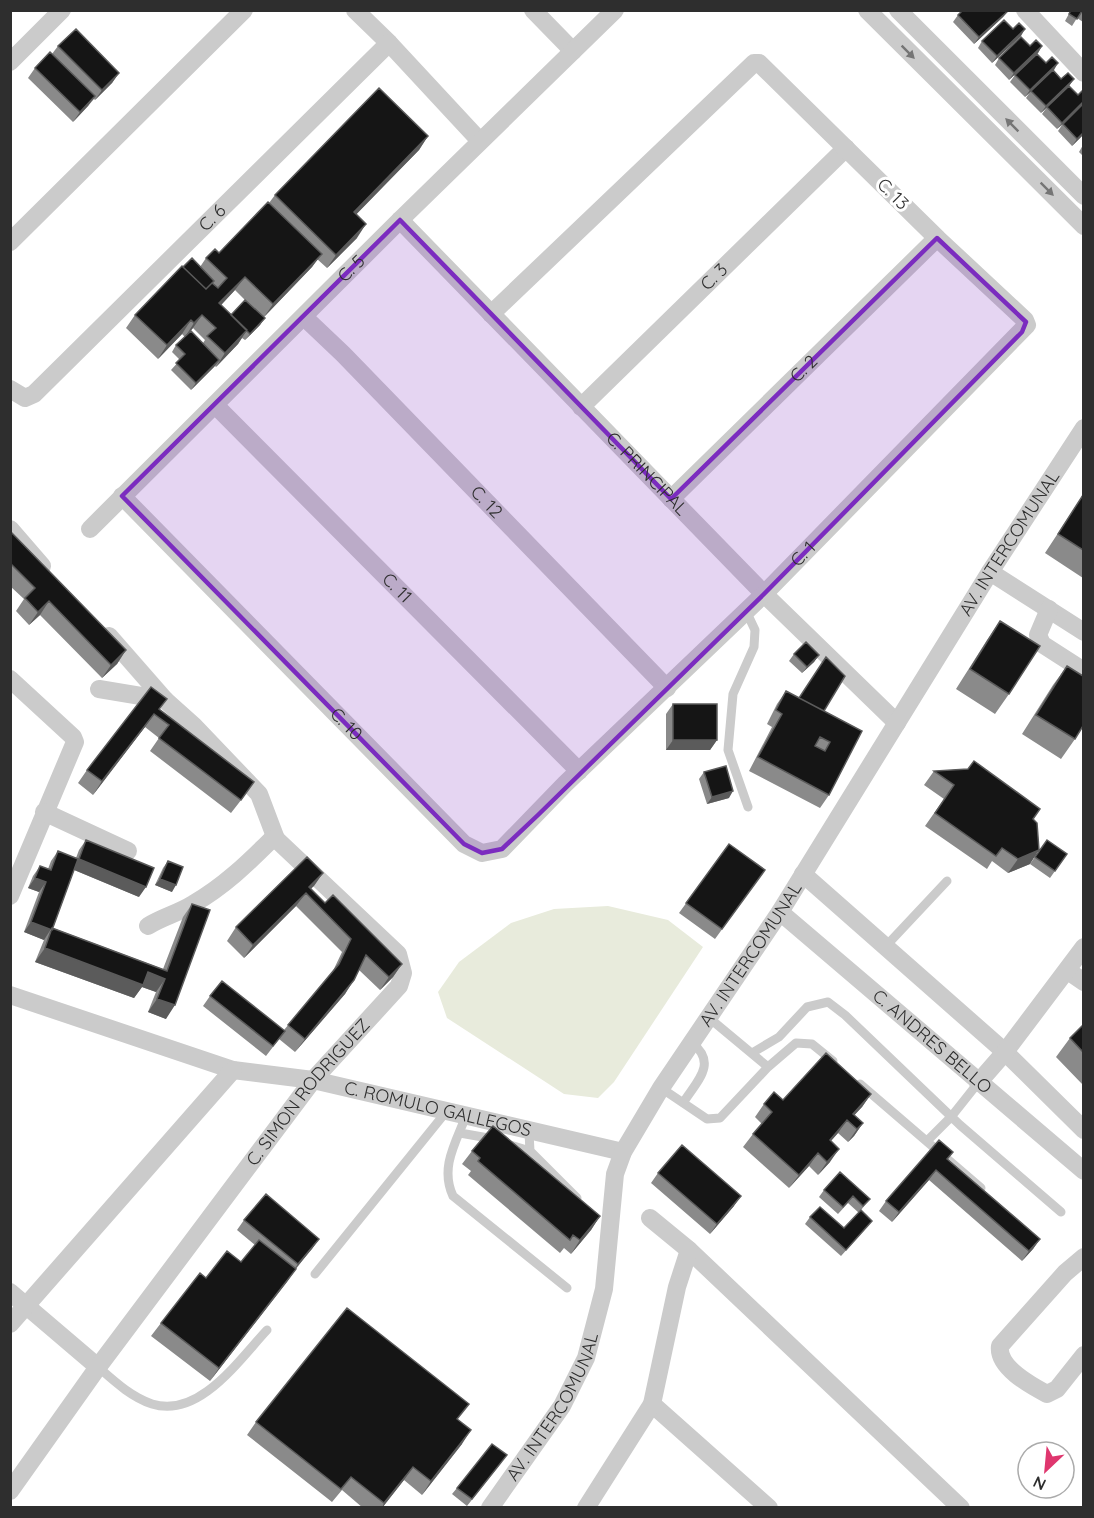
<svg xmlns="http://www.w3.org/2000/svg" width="1094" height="1518" font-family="Quicksand,sans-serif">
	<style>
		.grass { fill: #e8ebdc }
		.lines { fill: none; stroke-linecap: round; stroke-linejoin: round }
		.service { stroke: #cbcbcb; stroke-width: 9 }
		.minor { stroke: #cbcbcb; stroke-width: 18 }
		.wall { fill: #8a8a8a; fill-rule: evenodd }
		.shaded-wall { fill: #5b5b5b }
		.building { fill: #151515; stroke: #5b5b5b; stroke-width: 1.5; fill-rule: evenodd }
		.oneway { fill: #757575 }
		.marked { fill: #7b2cbf; fill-opacity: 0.2; stroke: #7b2cbf; stroke-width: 4.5; stroke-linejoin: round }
		.labels { text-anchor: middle; stroke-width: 6; stroke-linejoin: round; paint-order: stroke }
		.street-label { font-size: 18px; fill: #2e2e2e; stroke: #fff }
	</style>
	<rect width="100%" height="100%" fill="#fff"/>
	<path class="grass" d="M608,906L668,920L703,947L614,1082L598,1098L564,1094L447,1018L438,992L459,962L511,923L554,909Z"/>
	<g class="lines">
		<path class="service" d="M746,611L755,630L754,647L733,694L728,750L748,807
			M886,946L947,881
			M708,1017L768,1067
			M752,1053L779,1037L807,1007L828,1002L845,1015L960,1125L1061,1212
			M860,1084L981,1188
			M661,1088L707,1119L720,1118L768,1067L796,1043L812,1044L833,1061
			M683,1103C697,1081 718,1063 692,1043
			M466,1116C455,1144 440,1168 453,1196L567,1288
			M460,1133L494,1139
			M927,1141L951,1117L978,1083
			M507,1144L530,1151L529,1133
			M530,1151L577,1198
			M315,1274L446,1112
			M98,1367C114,1381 131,1397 152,1404C199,1419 239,1360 267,1330"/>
		<g class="minor">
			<path d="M355,10L389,43L480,141"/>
			<path d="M533,10L573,51"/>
			<path d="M867,10L1084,226"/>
			<path d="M898,10L1084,196"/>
			<path d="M1025,10L1084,73"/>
			<path d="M10,62L62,10"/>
			<path id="s1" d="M400,220L764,594L897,723"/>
			<path d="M10,242L244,10"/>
			<path id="s2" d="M304,317L343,354L667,688"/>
			<path id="s3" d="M10,389L25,398L34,394L389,43"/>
			<path id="s4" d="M215,405L579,771"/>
			<path id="s5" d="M581,407L846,148"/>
			<path id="s6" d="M122,496L464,844L482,853L502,849L565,784L764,594L1027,325L1025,320L937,238L759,63H754L491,314"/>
			<path id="s7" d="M671,499L937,238"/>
			<path d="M10,529L42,566"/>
			<path id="s8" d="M90,529L400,220L615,10"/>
			<path d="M990,572L1084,632"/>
			<path d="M1049,609L1038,635L1042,644L1084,671"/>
			<path d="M109,636L165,700"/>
			<path d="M10,679L73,737L75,742L10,896"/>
			<path d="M99,689L165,700L194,726L259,794L276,839"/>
			<path d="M44,812L128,851"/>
			<path d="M803,874L1005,1052L1084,1130"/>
			<path id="s9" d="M780,912L1084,1171"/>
			<path d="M1068,971L1084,982"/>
			<path id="s10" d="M10,995L233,1070L313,1080L623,1152"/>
			<path d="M978,1083L1005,1052L1084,947"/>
			<path d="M650,1218L689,1250L961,1508"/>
			<path d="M1084,1257L1065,1273L1000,1346C997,1367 1030,1385 1047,1394L1057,1389L1084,1355"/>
			<path d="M10,1292L98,1367"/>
			<path d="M10,1324L233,1070"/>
			<path d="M652,1404L769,1508"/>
			<path id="s11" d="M10,1491L98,1367L313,1080L399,986L403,973L398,954L276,839H272C248,863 223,887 193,904C179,913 162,917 148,926"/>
			<path id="s12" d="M490,1508L562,1406L586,1358L604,1289L615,1174L623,1152L661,1088L780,912L990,572L1084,428"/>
			<path d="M586,1508L652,1404L677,1287L689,1250"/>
		</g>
	</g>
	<path class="wall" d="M1071,10H1083V22L1077,18L1072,26L1065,21Z
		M1008,11L1003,17L974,44L953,22L958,15Z
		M1013,29L1021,36L992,63L978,48L982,41Z
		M58,46L119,73L112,83L95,100L94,99L88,106L73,122L28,78L35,68L52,54Z
		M1030,46H1042L1038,53L1009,80L995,65L999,58Z
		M1053,70L1061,79H1074L1069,86L1041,113L1026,98L1030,92L1025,97L1010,82L1015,75Z
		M1047,107L1083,135L1072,146L1058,131L1062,125L1057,129L1042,114Z
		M428,136L419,150L356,214L357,238L327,268L317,259L312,267L264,317L260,325L245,340L242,338L238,344L216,367L215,366L191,390L171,370L180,360L172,352L176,345L203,343L205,340L193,328L185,337L182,334L158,359L126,328L135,315L183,267H200L206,258L219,253L269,203L275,195ZM235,290L245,300L231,315L221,305Z
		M1083,145V156L1079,152Z
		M1083,495V578L1045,553Z
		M10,531L126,650L117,664L102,678L40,615L29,625L16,611L24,599L10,586Z
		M1000,621L1009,694L995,714L956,689L987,640Z
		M794,654L819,655L814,662L802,673L789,661Z
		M1067,666L1075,739L1061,759L1022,734L1053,685Z
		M786,691L862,731L829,795L820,808L749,771L772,727L767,724L777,704Z
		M673,704L717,740L710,750H666V714Z
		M159,710L245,795L231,813L150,751L159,738L145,727L93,795L78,783L87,770Z
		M934,771L1033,819L1030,864L1008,873L992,861L987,869L925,826L944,799L924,785Z
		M704,772L729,798L707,804L699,779Z
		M86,840L139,897L74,870L53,928L163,969L183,917L192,904L166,1019L148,1012L156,992L142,987L134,998L35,962L44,940L24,932L39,892L28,888L33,876L40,866L48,869L51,861L58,851L76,858L79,850Z
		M1047,840L1067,854L1050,878L1030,864Z
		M729,844L765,870L715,939L679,913Z
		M168,861L172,892L155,885L163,868Z
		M323,873L311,889L325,903L402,964L393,977L380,990L359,970L345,994L295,1052L279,1039L266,1056L203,1006L210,996L284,1030L332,973L342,952L296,906L244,958L227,941L236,927Z
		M1083,1025V1085L1056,1057L1070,1038Z
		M871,1094L862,1107L854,1115L863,1123L854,1136L848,1142L838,1133L831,1141L830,1162L818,1175L809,1166L789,1188L743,1147L753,1134L762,1124L755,1117L764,1104L783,1100Z
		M472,1151L600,1216L591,1230L571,1254L564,1248L560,1253L468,1175L471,1171L462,1164Z
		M953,1152L948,1159L1040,1239L1033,1249L1022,1261L929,1180L892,1222L879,1211L886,1201Z
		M658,1173L734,1206L710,1234L651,1183Z
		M824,1190L870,1199L861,1210L867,1227L841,1256L805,1224L810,1217L844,1228L859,1213L848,1203L838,1214L819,1197Z
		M244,1220L319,1239L210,1381L151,1336L161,1323L206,1278L241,1262L255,1245L237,1230Z
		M458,1420L462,1444L422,1495L404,1480L382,1508H363L342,1490L332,1502L247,1435L256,1422Z
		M502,1462L467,1506L452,1494L457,1488Z"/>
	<path class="shaded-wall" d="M1008,11L1003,17L974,44L979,37Z
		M1025,29L1021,36L992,63L997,56Z
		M1042,46L1038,53L1009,80L1014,73Z
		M1058,63L1054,70L1025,97L1030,90Z
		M119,73L112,83L95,100L102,90Z
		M1074,79L1069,86L1041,113L1046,106Z
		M95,96L88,106L73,122L80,112Z
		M1083,102V104L1057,129L1062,123Z
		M1083,133V135L1072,146L1077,139Z
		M428,136L419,150L345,226L354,212Z
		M366,224L357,238L327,268L336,255Z
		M322,254L312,267L264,317L273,304Z
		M245,277L235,290L210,317L219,303Z
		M202,315L193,328L185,337L194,323Z
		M265,318L260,325L245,340L250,334Z
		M191,320L182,334L158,359L167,345Z
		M247,330L238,344L216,367L225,353Z
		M219,360L214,367L191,390L196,383Z
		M49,601L40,615L29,625L38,612Z
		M126,650L117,664L102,678L111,665Z
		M819,655L814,662L802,673L807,667Z
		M154,714L145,727L93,795L102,781Z
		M673,740H717L710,750H666Z
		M733,791L729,798L707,804L712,797Z
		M1039,850L1030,864L1008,873L1018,859Z
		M79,859L146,887L139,897L72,869Z
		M323,873L314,886L306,893L296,906L244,958L253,945Z
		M35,878L46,882L39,892L28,888Z
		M160,879L176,885L172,892L155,885Z
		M31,922L51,929L44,940L24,932Z
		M45,948L148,972L165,979L156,992L142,987L134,998L35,962Z
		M402,964L393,977L380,990L389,977Z
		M354,980L345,994L295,1052L305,1039Z
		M157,999L175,1005L166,1019L148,1012Z
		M871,1094L862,1107L849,1121L853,1114Z
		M847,1120L838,1133L820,1153L830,1140Z
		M863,1123L854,1136L848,1142L857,1129Z
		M839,1149L830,1162L818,1175L827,1162Z
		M818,1153L809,1166L789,1188L799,1175Z
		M936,1170L929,1180L892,1222L899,1212Z
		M741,1196L734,1206L710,1234L717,1224Z
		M600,1216L591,1230L571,1254L580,1240Z
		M319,1239L312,1249L291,1274L298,1264Z
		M1040,1239L1033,1249L1022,1261L1029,1251Z
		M296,1269L287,1282L210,1381L219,1368Z
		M471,1430L462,1444L422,1495L431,1481Z
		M413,1467L404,1480L382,1508L384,1503Z"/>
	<path class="building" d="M963,10H1008V11L979,37L958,15Z
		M1071,10H1083V12L1082,11L1077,19L1069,14Z
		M1004,20L1013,29L1019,23L1025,29L997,56L982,41Z
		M76,29L119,73L102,90L58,46Z
		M1021,37L1030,46L1036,40L1042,46L1014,73L999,58Z
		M50,52L95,96L80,112L35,68Z
		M1037,54L1046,63L1052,57L1058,63L1030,90L1015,75Z
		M1053,70L1061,79L1068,73L1074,79L1046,106L1031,91Z
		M1069,86L1078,95L1083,90V102L1062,123L1047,107Z
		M379,88L428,136L354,212L366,224L336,255L275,195Z
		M1083,104V133L1077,139L1063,124Z
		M268,202L322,254L273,304L245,277L219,303L247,330L225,353L207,336L216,328L202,315L194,323L191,320L167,345L135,315L182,266L206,289L212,283L218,288L227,278L206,258L215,249L219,253Z
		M192,258L214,281L206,289L183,267Z
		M245,300L265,318L250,334L231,315Z
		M191,331L219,360L196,383L176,363L185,354L176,345Z
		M1083,495V550L1058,534Z
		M10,531L126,650L111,665L49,601L38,612L25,598L35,588L10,563Z
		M1000,621L1040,646L1009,694L970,669Z
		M806,642L819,655L807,667L794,654Z
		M826,657L845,676L824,711L799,698Z
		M1067,666L1083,676V726L1075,739L1036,715Z
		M151,687L167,699L159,709L254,782L241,800L159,738L169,725L154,714L102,781L87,770Z
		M786,691L862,731L829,795L758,757L782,714L776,710ZM820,737L830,742L825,751L815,746Z
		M673,704H717V740H673Z
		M974,761L1040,809L1033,819L1037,823L1039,850L1018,859L1002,848L996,856L935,813L954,785L934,771L968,769Z
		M726,766L733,791L712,797L704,772Z
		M86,840L154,868L146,887L79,859Z
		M1047,840L1067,854L1055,871L1035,857Z
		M729,844L765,870L722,929L686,903Z
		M58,851L78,859L52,930L31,922L46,882L35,878L40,866L51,870Z
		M307,857L323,873L309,887L325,903L333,895L402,964L389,977L366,955L354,980L305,1039L288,1025L339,964L351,939L306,893L253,945L236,927Z
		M168,861L183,867L176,885L160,879Z
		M192,904L210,910L175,1005L157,999L165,979L148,972L143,985L45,948L52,928L167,971Z
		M222,981L285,1031L273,1046L210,996Z
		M1083,1025V1052L1070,1038Z
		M826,1053L871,1094L853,1114L863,1123L857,1129L847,1120L830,1140L839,1149L827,1162L818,1153L799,1175L753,1134L772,1112L764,1104L774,1092L783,1100Z
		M493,1126L600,1216L580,1240L573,1235L570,1240L478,1161L480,1158L472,1151Z
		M939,1140L953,1152L947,1159L1040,1239L1029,1251L936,1170L899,1212L886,1201Z
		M682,1145L741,1196L717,1224L658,1173Z
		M840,1172L870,1199L863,1206L853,1196L843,1207L824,1190Z
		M266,1194L319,1239L298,1264L244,1220Z
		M820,1207L844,1228L861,1210L872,1221L846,1250L810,1217Z
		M259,1240L296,1269L219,1368L161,1323L200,1273L206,1278L227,1251L241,1262Z
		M347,1308L469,1404L457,1419L471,1430L431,1481L413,1467L384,1503L351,1477L341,1489L256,1422Z
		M492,1444L507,1455L472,1499L457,1488Z"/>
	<defs><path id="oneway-solid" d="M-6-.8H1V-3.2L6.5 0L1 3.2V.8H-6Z" transform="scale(1.5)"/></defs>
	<g class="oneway">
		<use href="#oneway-solid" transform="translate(908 52) rotate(45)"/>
		<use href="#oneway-solid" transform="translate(1012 125) rotate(-135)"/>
		<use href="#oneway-solid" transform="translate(1047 189) rotate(45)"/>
	</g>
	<path class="marked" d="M400,220L671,499L937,238L1026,322L1022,332L764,594L538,815L502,849L482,853L464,844L122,496Z"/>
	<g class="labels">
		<g class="street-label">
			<text transform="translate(893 194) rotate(45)" y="6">C. 13</text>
			<text dy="6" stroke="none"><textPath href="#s3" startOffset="278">C. 6</textPath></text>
			<text dy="6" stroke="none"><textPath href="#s8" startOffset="369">C. 5</textPath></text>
			<text dy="6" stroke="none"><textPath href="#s5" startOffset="186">C. 3</textPath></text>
			<text dy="6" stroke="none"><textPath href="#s7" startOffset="186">C. 2</textPath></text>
			<text dy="6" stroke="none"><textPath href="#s1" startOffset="354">C. PRINCIPAL</textPath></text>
			<text dy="6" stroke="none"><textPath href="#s2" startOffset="260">C. 12</textPath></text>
			<text dy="6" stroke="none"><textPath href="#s12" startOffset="1110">AV. INTERCOMUNAL</textPath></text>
			<text dy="6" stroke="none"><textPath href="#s6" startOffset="950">C. 1</textPath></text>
			<text dy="6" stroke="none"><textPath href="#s4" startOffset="258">C. 11</textPath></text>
			<text dy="6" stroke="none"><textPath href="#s6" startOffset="320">C. 10</textPath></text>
			<text dy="6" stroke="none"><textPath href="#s12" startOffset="624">AV. INTERCOMUNAL</textPath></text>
			<text dy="6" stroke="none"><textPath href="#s9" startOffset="200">C. ANDRES BELLO</textPath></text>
			<text dy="6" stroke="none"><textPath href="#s11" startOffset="498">C. SIMON RODRIGUEZ</textPath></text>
			<text dy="6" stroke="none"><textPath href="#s10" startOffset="444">C. ROMULO GALLEGOS</textPath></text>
			<text dy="6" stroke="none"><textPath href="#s12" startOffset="120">AV. INTERCOMUNAL</textPath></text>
		</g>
	</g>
	<rect width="1094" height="1518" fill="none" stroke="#2e2e2e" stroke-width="24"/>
	<g transform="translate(1046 1470) rotate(206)"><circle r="28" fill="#ffffff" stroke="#ababab" stroke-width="1.5"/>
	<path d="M0-4.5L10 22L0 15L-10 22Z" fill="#df366e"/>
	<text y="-9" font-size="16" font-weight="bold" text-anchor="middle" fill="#2e2e2e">N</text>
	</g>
</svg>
